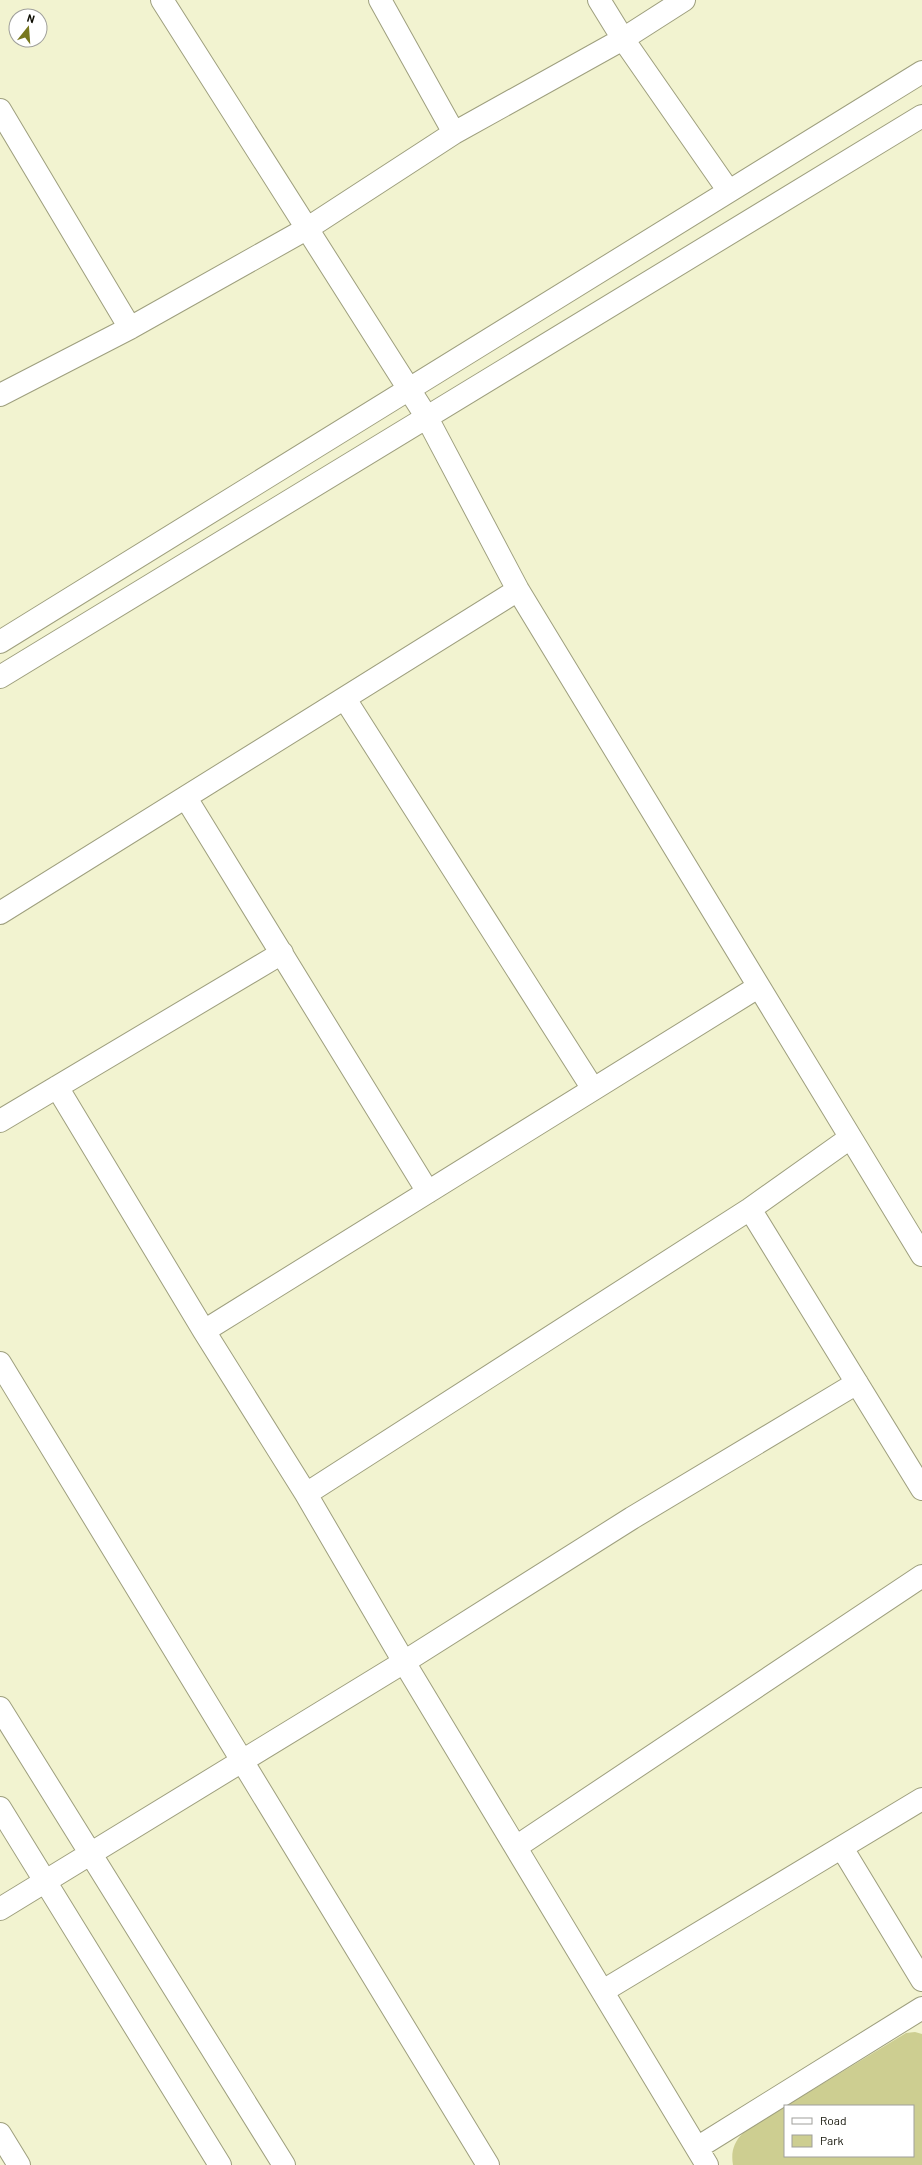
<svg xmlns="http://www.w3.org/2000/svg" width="922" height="2165" font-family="Barlow,sans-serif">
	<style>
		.green { fill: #cdce91 }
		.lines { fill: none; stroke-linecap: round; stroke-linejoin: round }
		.minor-casing { stroke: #9e9f7e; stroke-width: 24 }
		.minor { stroke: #fff; stroke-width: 22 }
	</style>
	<rect width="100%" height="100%" fill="#f2f3d0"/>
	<path class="green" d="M915,2032L922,2034V2165H733C727,2131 761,2122 785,2107V2156H913V2106H786L906,2033Z"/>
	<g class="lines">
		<g class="minor-casing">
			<path id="minor" d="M162,0L426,416L518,590L922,1255
				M380,0L454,133
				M599,0L623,39L728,190
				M0,110L130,328
				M0,395L130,328L308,228L454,133L623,39L684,0
				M0,642L922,72
				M0,677L922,116
				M345,699L593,1089
				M186,798L428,1192
				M0,913L518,590
				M57,1087L204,1331L306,1494L404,1662L707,2165
				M0,1121L282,953
				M750,1209L922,1489
				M204,1331L758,987
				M0,1363L488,2165
				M306,1494L750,1209L850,1138
				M0,1708L284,2165
				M0,1808L220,2165
				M516,1847L922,1576
				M842,1848L922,1980
				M0,1909L404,1662L632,1518L857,1383
				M603,1991L922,1799
				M0,2134L19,2165
				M697,2148L922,2008"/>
		</g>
		<use href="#minor" class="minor"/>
	</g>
	<rect x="784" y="2105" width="130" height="52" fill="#ffffff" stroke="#9f9f9b"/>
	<rect x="792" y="2118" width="20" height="6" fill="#ffffff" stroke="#9f9f9b"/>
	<text x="820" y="2125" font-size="12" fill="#0f0f04">Road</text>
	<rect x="792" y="2135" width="20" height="12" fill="#cdce91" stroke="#9f9f9b"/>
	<text x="820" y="2145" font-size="12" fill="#0f0f04">Park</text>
	<g transform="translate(28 28) rotate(17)"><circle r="19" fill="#ffffff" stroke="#9f9f9b"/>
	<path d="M0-3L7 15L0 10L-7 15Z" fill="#78771d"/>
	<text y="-6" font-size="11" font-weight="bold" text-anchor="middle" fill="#0f0f04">N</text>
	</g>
</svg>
